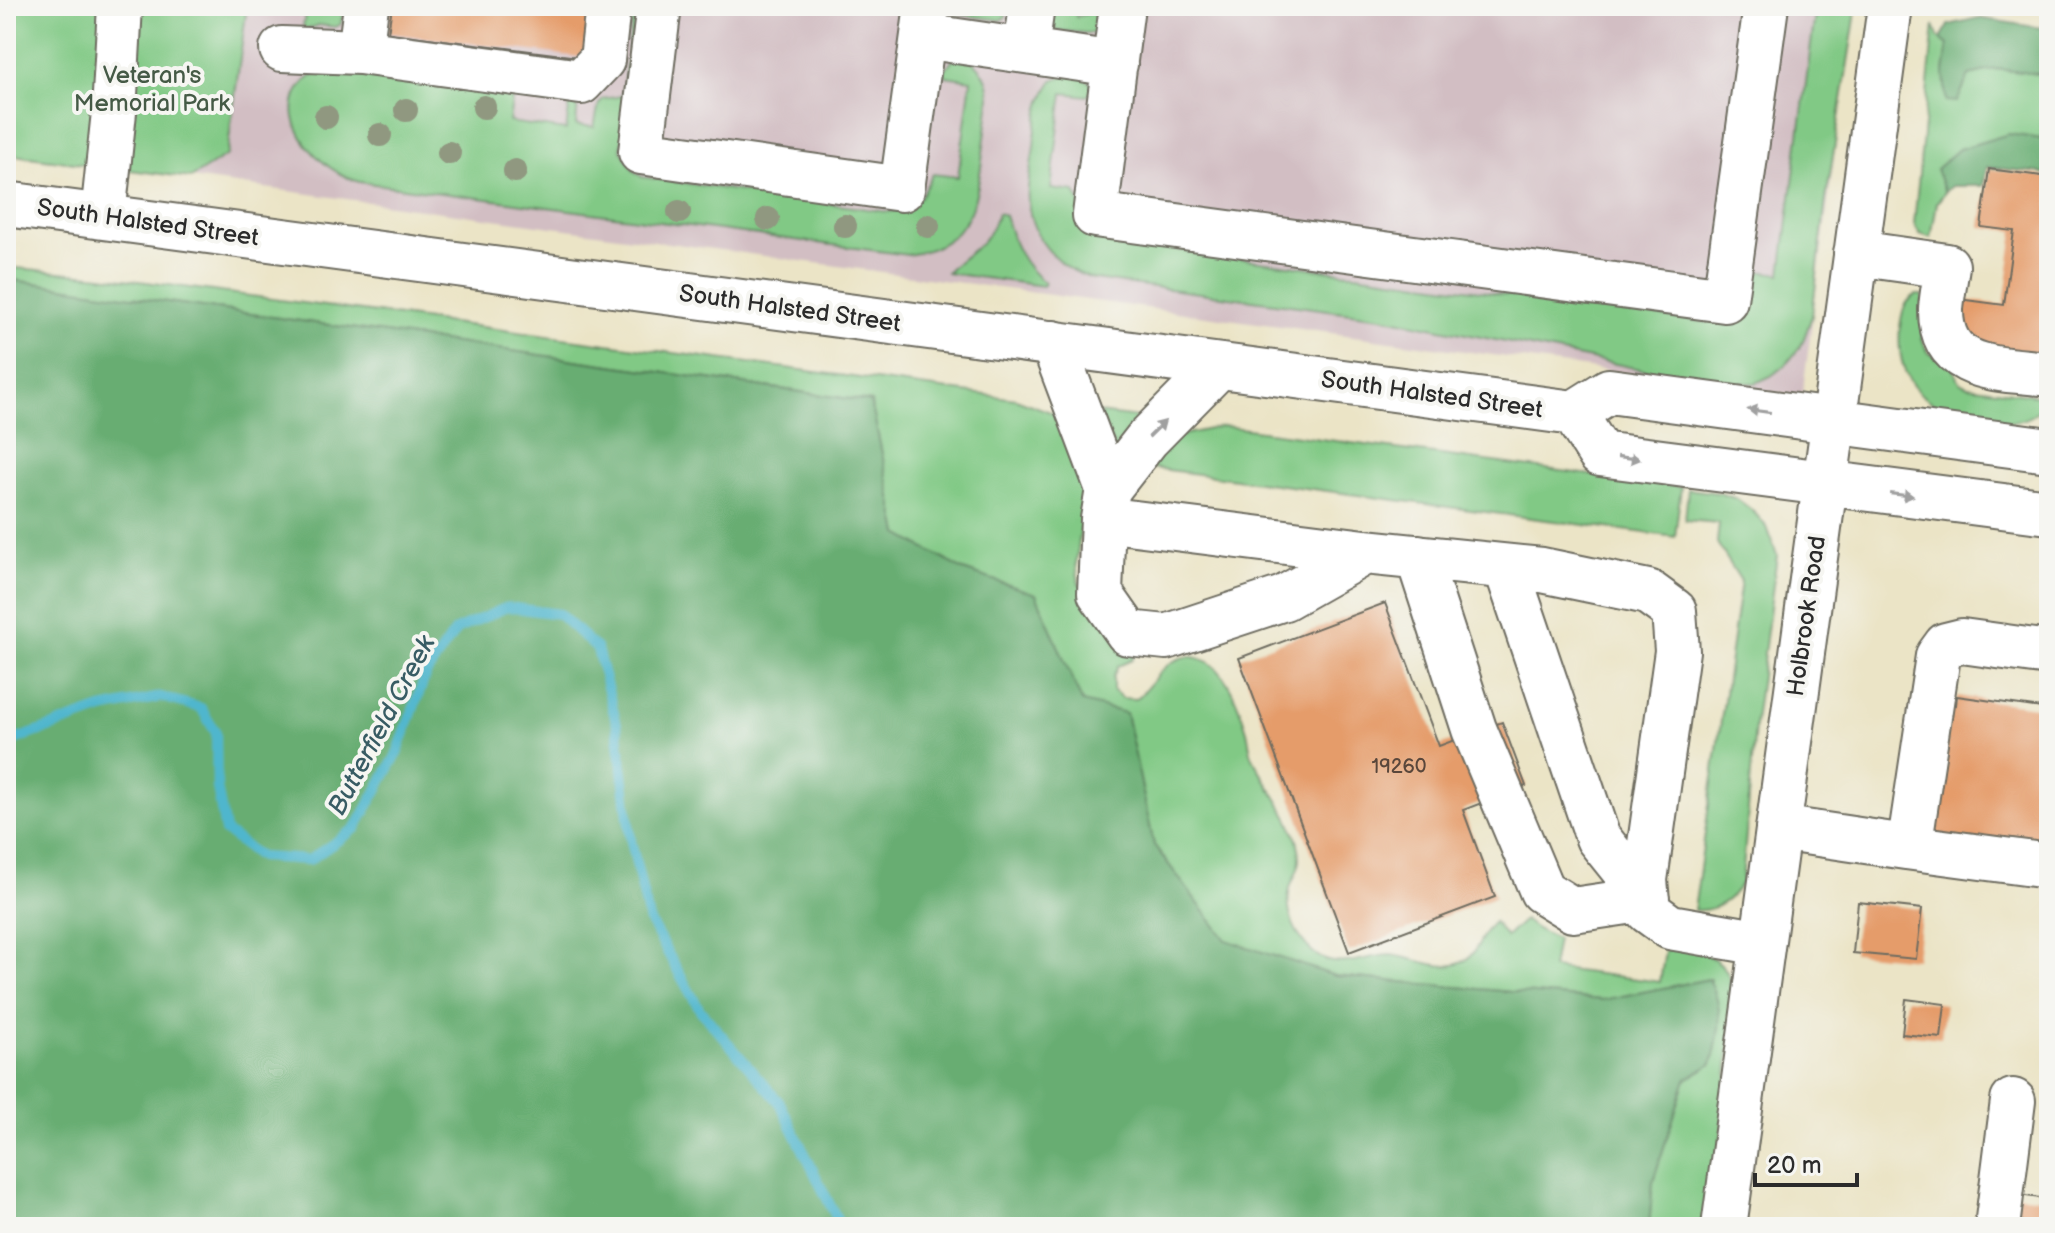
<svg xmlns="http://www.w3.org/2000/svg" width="2055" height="1233" font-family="'Balsamiq Sans',sans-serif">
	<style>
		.industrial { fill: #d2bec3 }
		.green { fill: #81c985; stroke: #567a58; stroke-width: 2 }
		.forest { fill: #68ad72; stroke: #4a6c4e; stroke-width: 2 }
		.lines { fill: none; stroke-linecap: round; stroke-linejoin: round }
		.stream { stroke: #4fb6cd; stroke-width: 10 }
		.building { fill: #e59c6a }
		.minor-casing { stroke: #6e6c61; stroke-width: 48 }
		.major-casing { stroke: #6e6c61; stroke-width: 48 }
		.minor { stroke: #fff; stroke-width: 44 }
		.major { stroke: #fff; stroke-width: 44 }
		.tree { fill: #909880 }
		.oneway { fill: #a0a0a0 }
		.labels { text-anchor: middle; stroke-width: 8; stroke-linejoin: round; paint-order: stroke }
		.number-label { font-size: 20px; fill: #5a473b }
		.park-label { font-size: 24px; fill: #455a46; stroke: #f6f6f2 }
		.street-label { font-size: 24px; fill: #2b2b2b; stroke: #f6f6f2 }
		.water-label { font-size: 26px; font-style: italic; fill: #385c64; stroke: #f6f6f2 }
	</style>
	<rect width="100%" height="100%" fill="#f6f6f2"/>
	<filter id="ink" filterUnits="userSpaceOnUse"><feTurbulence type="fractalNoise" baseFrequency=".0125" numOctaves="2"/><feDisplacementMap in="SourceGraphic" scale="16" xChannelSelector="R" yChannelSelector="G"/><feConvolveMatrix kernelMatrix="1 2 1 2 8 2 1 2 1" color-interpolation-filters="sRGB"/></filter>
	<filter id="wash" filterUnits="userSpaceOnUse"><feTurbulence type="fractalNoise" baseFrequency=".006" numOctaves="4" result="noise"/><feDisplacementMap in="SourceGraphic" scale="32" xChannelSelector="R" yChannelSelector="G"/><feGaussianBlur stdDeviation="1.8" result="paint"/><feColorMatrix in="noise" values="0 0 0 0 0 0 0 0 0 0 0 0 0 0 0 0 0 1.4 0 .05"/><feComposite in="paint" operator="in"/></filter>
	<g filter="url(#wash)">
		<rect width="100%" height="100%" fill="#ebe4c6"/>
		<path class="industrial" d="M247,6H1854L1802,397L191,178L227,155Z"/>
		<path class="green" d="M6,6H247L227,155L191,178L6,154Z
			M306,6H344L341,24L336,27L319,25L305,30L303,28Z
			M634,6H638L621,149L633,170L642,177L888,212L898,210L920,197L933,174L958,177L971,80L946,76L944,71L952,60L970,59C983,69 989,79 990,97C988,118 985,139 982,160C975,212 966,245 908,255L359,182C306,166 257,94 331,66L511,92L513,95L509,122L566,130L570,102H578L576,125L594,127L599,104L603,99L622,96Z
			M952,6H1007L1006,17L1001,20L954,14Z
			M1069,6H1077L1076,17L1097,11L1101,13L1098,34L1051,30L1049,14Z
			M1816,6H1857L1826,200L1812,316L1802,344L1786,365L1771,376L1756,383H1711L1381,317L1093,279C1058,268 1032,240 1028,202C1026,185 1032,164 1034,146C1037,121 1038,101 1053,80L1076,72L1092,84L1090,94L1087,96L1063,93L1051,189L1075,192L1097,237L1106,240L1707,322C1721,321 1740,309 1746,296C1751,287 1750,278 1757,271L1781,274Z
			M1934,25L1938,37L1948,45L1944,72L1957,101L1969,75L1995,69L2049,75V140L2009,134L1959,149L1936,169L1945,192L1937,203L1931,238L1920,234L1914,224Z
			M998,213L1005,215C1012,242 1022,265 1045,283L1043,286L947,273C968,248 985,251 998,213Z
			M6,267L102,276L1016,399L1056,414L1087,480L1076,564L1079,583L1136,651L1132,660L1118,666L1113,677V690L1122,698L1136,699C1152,686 1163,660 1186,657C1195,656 1207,660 1214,666C1230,680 1241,711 1247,731C1249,739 1249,747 1252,755C1265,787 1300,823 1300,859C1300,868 1293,879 1290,888C1284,911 1296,938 1314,953C1337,973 1365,955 1390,955C1414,956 1450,978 1470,956C1480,946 1483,931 1494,922L1506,937L1524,920L1536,929L1557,939L1552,968L1660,982L1665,951C1680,942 1715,954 1725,969C1731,976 1732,992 1734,1001L1713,1227H1649L1653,1181L1686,1079L1712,1064L1717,1041L1710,979L1602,1000L1335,976L1226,940L1154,845L1126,713L1082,702L1036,594L963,570L899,534L871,402L6,279Z
			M1916,295H1923L1922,338L1925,346L1929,353L1949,363L1960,382L1968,386L2042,396V405C2020,441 1936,416 1914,387C1901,370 1898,348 1900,327C1902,314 1903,302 1916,295Z
			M1098,413L1146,419L1119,458Z
			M1224,426L1681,487L1675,537L1145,467L1177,436Z
			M1688,489L1719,493L1737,499L1753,511L1767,527L1777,555L1756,714L1742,882C1731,900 1716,912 1694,910L1741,581L1717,543L1719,523L1685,520Z"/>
		<path class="forest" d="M1978,18L2049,29V75L1995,69L1969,75L1957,102L1946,101L1944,72L1948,45L1941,39L1948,25Z
			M2009,134L2049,140V174L1987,167L1983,186H1953L1945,192L1936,169L1959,149Z
			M6,279L871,402L899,534L963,570L1036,594L1082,702L1126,713L1154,845L1226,940L1335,976L1602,1000L1709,979C1725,1010 1720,1031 1712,1064L1686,1079L1653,1181L1649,1227H6Z"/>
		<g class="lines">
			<path class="stream" d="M6,743L102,709L161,697L201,708L216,733L217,787L225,831L260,857L309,860L356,828L397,754L426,674L456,630L507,607L559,614L597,649L617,725L631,841L649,920L700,1010L780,1103L836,1217L838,1227"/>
		</g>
		<g id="blocks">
			<path class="building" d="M392,6H595L586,58L388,33Z
				M1989,169L2049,177V358L1953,346L1959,299L2004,305L2014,231L1981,227Z
				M1385,603L1439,746L1502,722L1526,786L1463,810L1495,897L1349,952L1239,658Z
				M1957,696L2049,709V860L1932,844L1951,704L1956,705Z
				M1858,902L1922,909L1916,959L1853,953Z
				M1906,999L1945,1004L1941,1038L1902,1034Z
				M2010,1194L2041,1198L2037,1227H2006Z"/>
		</g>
	</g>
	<g filter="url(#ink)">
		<use href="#blocks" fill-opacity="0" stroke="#6e6c61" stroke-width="2"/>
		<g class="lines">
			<g class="minor-casing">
				<path id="minor" d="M366,6L360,52L581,82L602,60L608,6
					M659,6L641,152L902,189L927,6
					M1122,6L1095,215L1725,300L1766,6
					M923,36L1115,64
					M282,49L360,52
					M1026,50L1032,6
					M103,216L114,112L120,6
					M1856,253L1947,266C1945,280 1942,295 1941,309C1940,374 2002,368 2049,374
					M1053,343L1108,489L1103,519L1365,552L1542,570L1648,592L1674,611L1677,651L1645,880L1648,911L1670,927L1762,943
					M1108,489L1147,439L1219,366
					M1103,519L1100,593L1128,633L1166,637L1284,598L1365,552
					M1418,557L1474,729L1542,891L1573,910L1647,899
					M1506,567L1598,838L1647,899
					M1778,828L1906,847L1912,829L1938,656L1946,645L1962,641L2049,653
					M1906,847L2049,866
					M1724,1227L1890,6
					M1997,1227L2013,1101"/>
			</g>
			<g class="major-casing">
				<path id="major" d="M6,204L1574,413L1609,391L2049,450
					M1574,413L1600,454L2049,512"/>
			</g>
			<use href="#minor" class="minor"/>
			<use href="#major" class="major"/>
		</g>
		<g class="tree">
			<circle cx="484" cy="107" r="12"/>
			<circle cx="406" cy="110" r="12"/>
			<circle cx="326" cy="117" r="12"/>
			<circle cx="380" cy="135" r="12"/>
			<circle cx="449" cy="153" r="12"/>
			<circle cx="515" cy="171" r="12"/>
			<circle cx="679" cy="212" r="12"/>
			<circle cx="768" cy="219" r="12"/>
			<circle cx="845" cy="226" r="12"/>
			<circle cx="928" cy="226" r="12"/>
		</g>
		<defs><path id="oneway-solid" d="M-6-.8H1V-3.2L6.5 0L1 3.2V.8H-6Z" transform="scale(2)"/></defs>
		<g class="oneway">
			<use href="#oneway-solid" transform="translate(1759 411) rotate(-172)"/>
			<use href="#oneway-solid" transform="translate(1157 429) rotate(-45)"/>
			<use href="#oneway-solid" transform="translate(1629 458) rotate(8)"/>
			<use href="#oneway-solid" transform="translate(1902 495) rotate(7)"/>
		</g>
	</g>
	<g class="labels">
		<g class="number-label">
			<text x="1399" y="773">19260</text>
		</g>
		<g class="park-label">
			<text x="152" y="83">Veteran's<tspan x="152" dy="28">Memorial Park</tspan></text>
		</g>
		<g class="street-label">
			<text transform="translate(148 222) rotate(8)" y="8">South Halsted Street</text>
			<text transform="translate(790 308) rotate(8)" y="8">South Halsted Street</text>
			<text transform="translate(1432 394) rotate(8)" y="8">South Halsted Street</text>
			<text transform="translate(1806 616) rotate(-82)" y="8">Holbrook Road</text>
		</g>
		<g class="water-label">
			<text transform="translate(381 725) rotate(-62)" y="9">Butterfield Creek</text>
		</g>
	</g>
	<rect width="2055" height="1233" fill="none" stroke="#f6f6f2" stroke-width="32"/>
	<path d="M1755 1173v12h102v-12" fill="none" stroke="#2b2b2b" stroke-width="4"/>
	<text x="1767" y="1173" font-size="24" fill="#2b2b2b" stroke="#f6f6f2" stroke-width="6" paint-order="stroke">20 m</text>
</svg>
